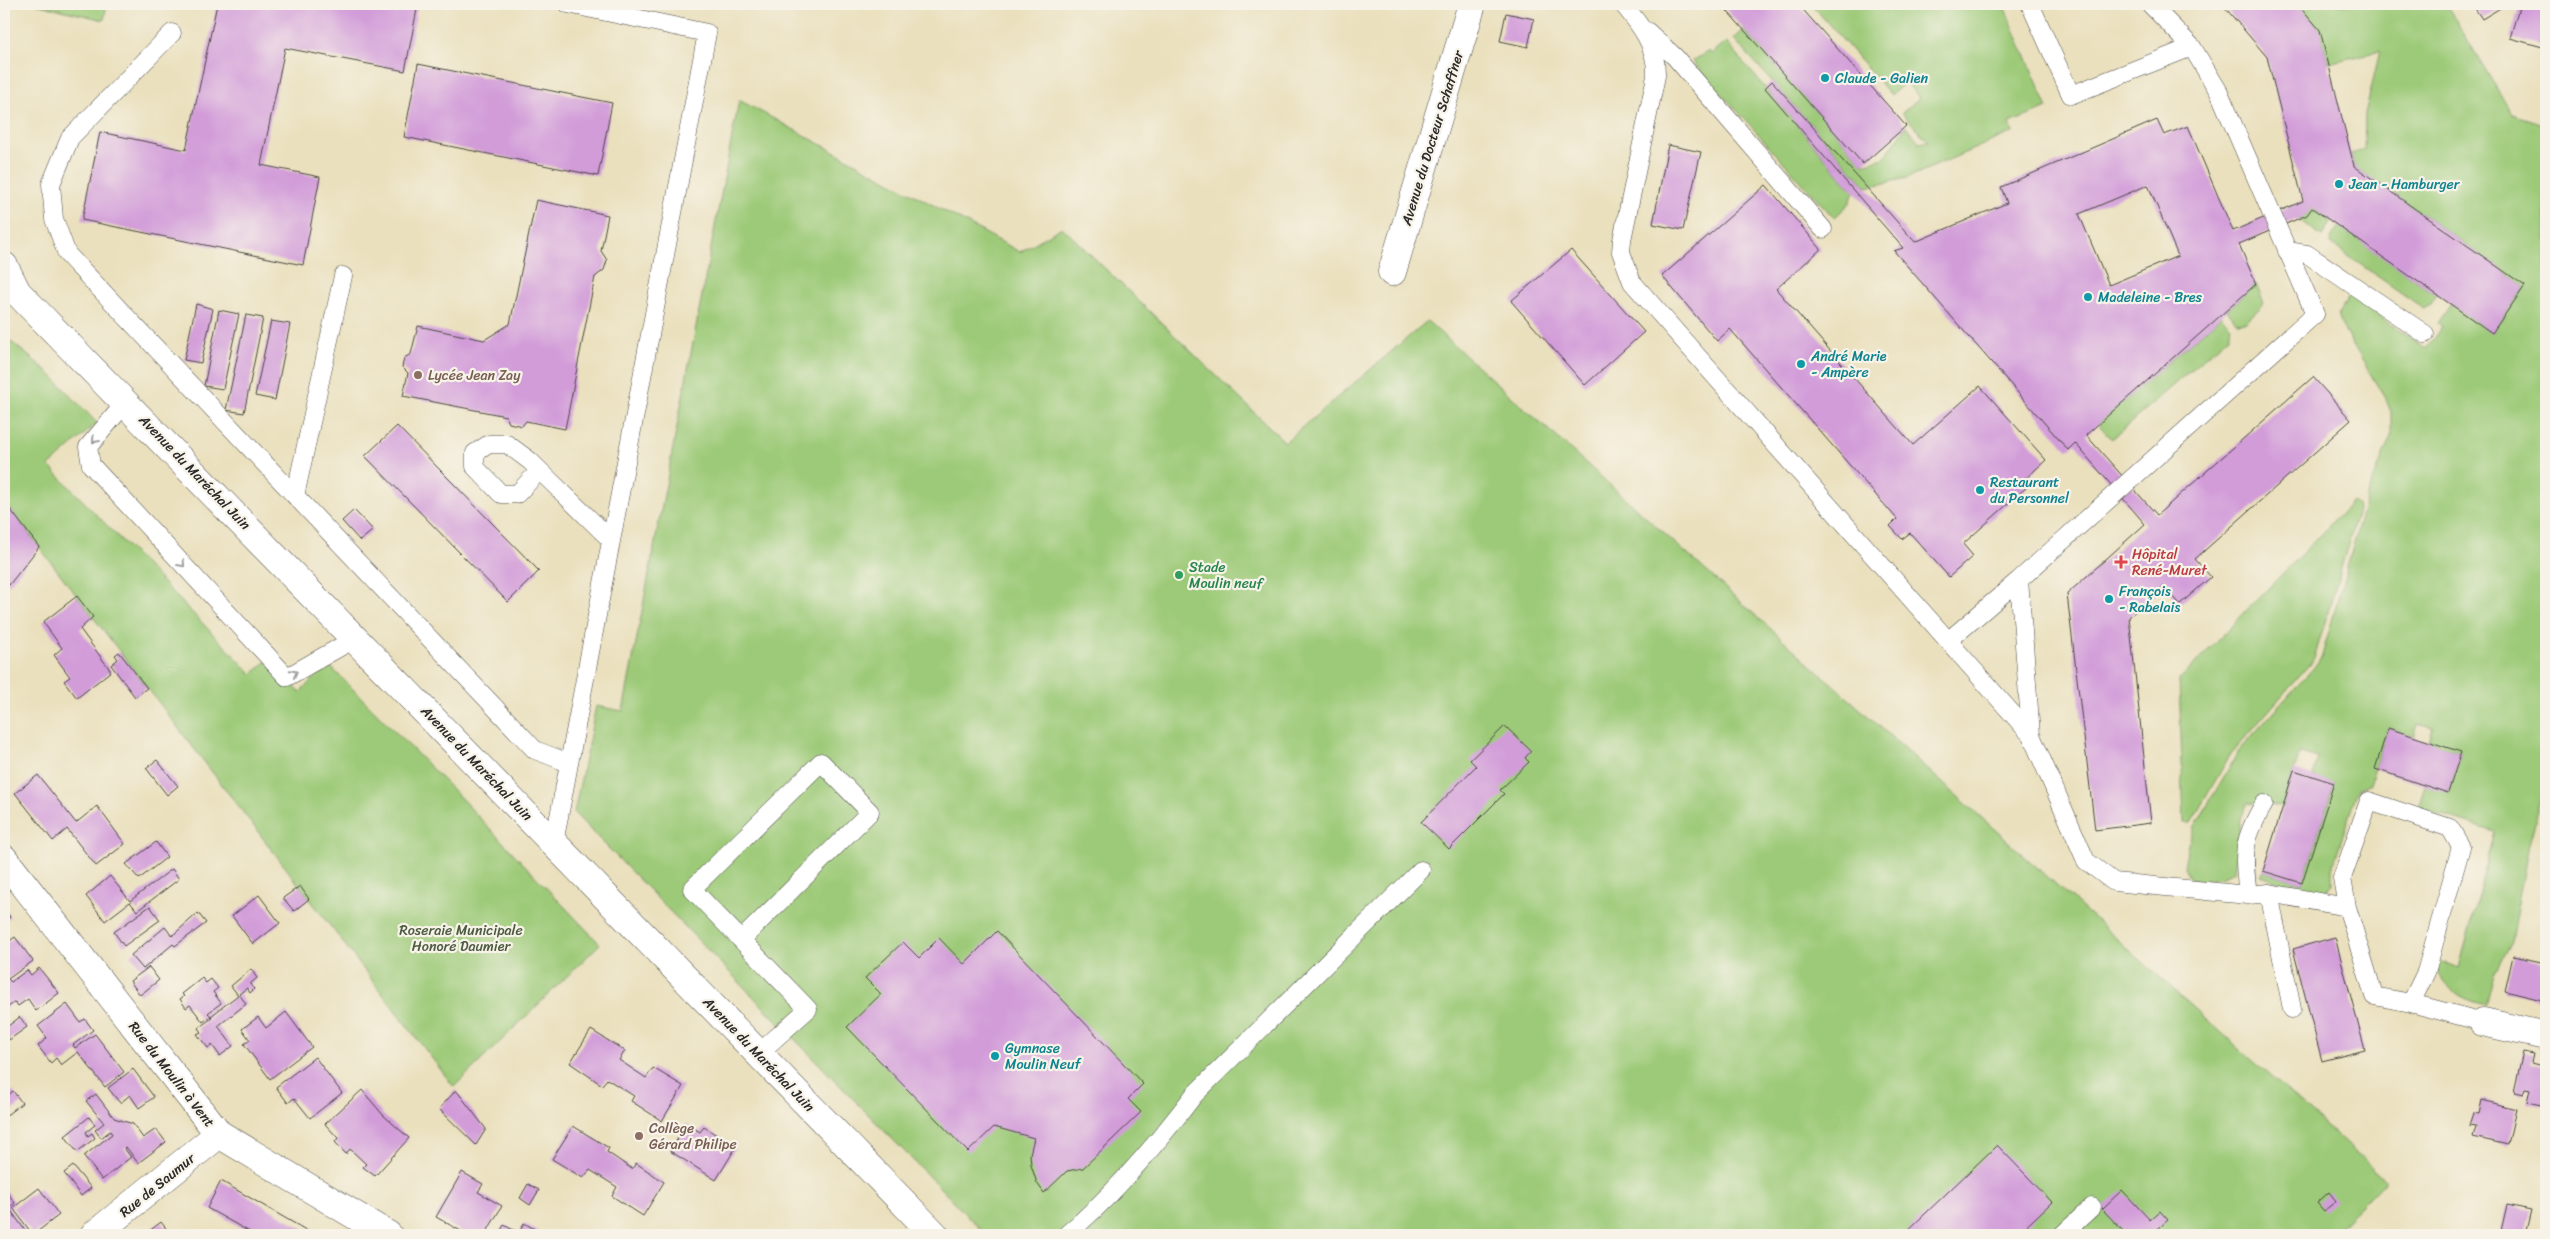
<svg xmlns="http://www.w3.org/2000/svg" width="2550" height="1239" font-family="Sriracha,sans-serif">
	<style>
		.green { fill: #9dca78; stroke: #647a52 }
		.building { fill: #d29cd9; fill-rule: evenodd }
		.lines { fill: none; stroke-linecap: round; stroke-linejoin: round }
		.service-casing { stroke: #484641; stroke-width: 19 }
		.minor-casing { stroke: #484641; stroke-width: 29 }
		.tertiary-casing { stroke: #484641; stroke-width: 29 }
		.service { stroke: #fff; stroke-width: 18 }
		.minor { stroke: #fff; stroke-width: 28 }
		.tertiary { stroke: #fff; stroke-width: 28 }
		.oneway { stroke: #a0a0a0 }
		.culture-dot { fill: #0f9aa8; stroke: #f7f3e8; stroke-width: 2 }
		.education-dot { fill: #8d6e63; stroke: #f7f3e8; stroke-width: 2 }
		.health-dot { fill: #e0444e; stroke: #f7f3e8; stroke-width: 2 }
		.leisure-dot { fill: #2e9e5b; stroke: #f7f3e8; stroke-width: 2 }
		.labels { text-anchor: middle; stroke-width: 4.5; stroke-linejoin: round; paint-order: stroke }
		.culture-label { font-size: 14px; fill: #0d838f; stroke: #f7f3e8; text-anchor: start }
		.street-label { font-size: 14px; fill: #2b2b2b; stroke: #f7f3e8 }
		.education-label { font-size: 14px; fill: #785e54; stroke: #f7f3e8; text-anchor: start }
		.health-label { font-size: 14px; fill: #be3a42; stroke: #f7f3e8; text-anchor: start }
		.leisure-label { font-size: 14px; fill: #27864d; stroke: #f7f3e8; text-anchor: start }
		.park-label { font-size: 14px; fill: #4d5b42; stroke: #f7f3e8 }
	</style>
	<rect width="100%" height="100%" fill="#f7f3e8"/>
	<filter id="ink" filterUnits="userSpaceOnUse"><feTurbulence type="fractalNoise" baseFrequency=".02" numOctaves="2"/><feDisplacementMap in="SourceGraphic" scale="10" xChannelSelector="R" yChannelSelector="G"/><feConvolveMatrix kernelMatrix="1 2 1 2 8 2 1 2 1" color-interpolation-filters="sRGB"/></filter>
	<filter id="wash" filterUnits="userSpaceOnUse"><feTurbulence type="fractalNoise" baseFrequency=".0096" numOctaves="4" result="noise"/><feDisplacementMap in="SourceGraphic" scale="20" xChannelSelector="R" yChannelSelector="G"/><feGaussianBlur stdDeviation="1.12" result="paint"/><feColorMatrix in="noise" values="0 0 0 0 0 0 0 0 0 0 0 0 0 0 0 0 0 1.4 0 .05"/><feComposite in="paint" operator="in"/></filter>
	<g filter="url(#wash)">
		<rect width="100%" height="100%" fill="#eae0bd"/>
		<path class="green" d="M35,4H107L104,20Z
			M1811,4H2003L2048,108L2010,123L2013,132L1907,178L1867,187L1734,39L1744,30L1863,164L1884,158L1906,126L1920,143L1928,141L1902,113L1919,98L1906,82L1891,95Z
			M2298,4H2446L2512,114L2546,125V782L2529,844L2511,941L2494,973L2486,1005C2465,1000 2444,991 2437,967L2439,961L2459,968L2495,832L2418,808L2425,785L2448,792L2461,752L2429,742L2433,728L2418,724L2414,737L2388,728L2370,784L2358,788L2332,869V884L2323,893H2311L2261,875L2263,871L2302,883L2334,784L2313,776L2318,758L2300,753L2282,807L2248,802L2241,818L2234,872L2220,878L2204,880L2190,879L2184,868L2188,844L2195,827L2240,749L2318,663L2322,656L2368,493L2391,436V412L2387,402L2339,321L2338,314L2349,295L2426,349L2442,326L2438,323L2451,304L2492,333L2525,286L2354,166L2351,154L2364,150L2365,114L2380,51L2328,63L2320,30Z
			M1726,42L1854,192L1850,203L1834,218L1692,61L1709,51L1711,54Z
			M739,100L1020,252L1062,227L1285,442L1427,321L2386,1180L2333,1235H986L574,813L596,706L623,711Z
			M2312,208L2331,221L2322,236L2298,219L2307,215Z
			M2339,226L2437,295L2431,304L2423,308L2331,244V238Z
			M2256,284L2264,304L2246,321L2237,322L2227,310Z
			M2221,316L2231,326L2229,336L2112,439L2098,424Z
			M4,336L46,370L97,423L49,466L252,674L267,661L300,692L328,664L454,791L600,944L454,1087L4,501Z
			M2352,502L2357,505L2358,511L2314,659L2230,755L2191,823H2184L2179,680Z"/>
		<g id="blocks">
			<path class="building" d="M217,4H418L405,71L285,48L261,165L320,177L303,265L82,220L100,132L186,150Z
				M1721,4H1798L1906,126L1863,164Z
				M2222,4H2298L2320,30L2354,166L2525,286L2492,333L2312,208L2307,215L2239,244L2256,284L2086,435L2157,515L2313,377L2351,420L2195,559L2211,577L2180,604L2164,586L2129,617L2151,823L2095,830L2067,594L2145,524L2075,443L2068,450L1894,251L1903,248L1765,88L1772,81L1915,242L2007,203L2001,187L2157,120L2164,135L2188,126L2233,231L2303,201L2267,57ZM2148,185L2178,256L2109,285L2079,214Z
				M2472,4H2507L2482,19Z
				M2520,4L2546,6V48L2510,38Z
				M1506,13L1534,19L1528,47L1500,41Z
				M418,64L612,103L598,176L404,137Z
				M1668,145L1701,152L1683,230L1653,224Z
				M1766,185L1821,249L1776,289L1913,445L1980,386L2046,460L2024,480L2028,486L1963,544L1973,556L1949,577L1910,533L1902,539L1890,526L1897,519L1730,329L1717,341L1662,276Z
				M536,200L608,215L601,251L607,260L604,270L595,277L565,429L526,421L522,426L509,423L506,416L403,396L408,373L402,367L404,358L411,354L418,326L484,340L510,324Z
				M1571,250L1644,332L1585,385L1511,301Z
				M196,304L213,309L201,363L184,360Z
				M219,310L239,314L223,389L204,386Z
				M246,315L263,318L244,413L226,410Z
				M271,321L290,324L275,400L255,396Z
				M397,426L539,571L508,602L365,456Z
				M10,509L39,547L9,585L4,578V517Z
				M354,510L373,530L360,541L342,521Z
				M77,596L93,617L80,629L111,671L77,698L64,681L70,677L54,655L62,648L43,622Z
				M119,652L147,688L135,697L111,665L118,659L115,655Z
				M1505,726L1531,751L1525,758L1529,762L1500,790L1504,794L1449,849L1421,822L1476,766L1470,760Z
				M2388,728L2461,752L2448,793L2375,769Z
				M157,760L178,786L167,795L146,768Z
				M2294,770L2334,783L2302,883L2263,871Z
				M38,775L76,823L97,806L125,844L96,866L67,829L53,841L15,793Z
				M156,842L167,857L139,879L126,864Z
				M172,869L179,879L137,911L130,902L105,921L86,896L110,876L130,901Z
				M300,886L309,899L294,911L283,898Z
				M259,895L280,923L253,944L232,916Z
				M150,906L160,920L124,946L114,932Z
				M4,908L10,917L4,923Z
				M198,913L206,923L175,946L173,944L143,969L131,955L165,927L172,936Z
				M997,931L1143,1084L1128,1099L1141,1112L1083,1168L1067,1171L1044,1193L1037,1183L1031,1165L1030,1154L1034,1138L994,1127L968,1152L847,1027L881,994L865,978L903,942L919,958L939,938L964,964Z
				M15,937L33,961L8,979L11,982L27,970L31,975L39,968L59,993L36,1011L28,999L18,1006L15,1002L4,1010V945Z
				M2335,937L2365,1050L2322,1061L2293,949Z
				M2513,956L2546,963V1001L2505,991Z
				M149,967L159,980L140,995L130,981Z
				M251,969L257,978L250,984L254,989L250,993L247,988L239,994L246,1004L218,1026L233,1046L220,1056L212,1045L208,1048L197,1034L201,1032L198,1028L212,1018L211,1016L203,1022L190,1005L186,1008L180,999L184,996L182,994L202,978L206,983L211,979L218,988L213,992L221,1003L208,1013L211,1016L238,995L231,986Z
				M67,1004L80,1022L85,1019L93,1030L73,1045L75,1048L95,1034L124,1072L105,1087L78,1052L61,1065L56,1058L51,1063L38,1046L47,1038L38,1026Z
				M286,1012L312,1047L270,1079L244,1044L250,1040L242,1029L258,1017L266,1028Z
				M20,1017L27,1027L9,1040L4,1029Z
				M591,1030L625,1051L619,1060L646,1078L653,1068L683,1086L662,1121L631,1101L634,1096L607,1079L602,1085L570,1063Z
				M2523,1052L2533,1054L2531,1063L2546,1067V1106L2527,1102L2530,1089L2525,1088L2523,1094L2514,1092Z
				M315,1057L342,1093L310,1118L294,1098L288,1103L276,1087Z
				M133,1069L154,1097L139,1108L130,1095L120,1103L108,1088Z
				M362,1090L383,1115L409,1138L375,1176L363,1167L366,1164L350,1149L346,1154L335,1142L338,1138L325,1124Z
				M456,1090L486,1129L476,1145L439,1109Z
				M13,1091L22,1103L4,1117V1099Z
				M96,1094L114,1118L133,1124L143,1138L156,1129L166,1142L138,1163L126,1147L124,1148L131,1157L102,1180L84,1156L112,1134L110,1131L101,1138L95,1130L104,1123L86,1101Z
				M2482,1100L2516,1109L2508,1145L2473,1137L2476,1126L2469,1125L2473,1113L2479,1114Z
				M89,1117L95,1125L86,1132L88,1136L92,1133L95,1138L77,1152L65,1136Z
				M687,1124L700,1132L704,1127L736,1147L716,1180L670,1151Z
				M573,1126L609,1148L607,1152L632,1169L636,1163L664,1182L643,1216L612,1196L617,1187L590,1170L583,1178L552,1159Z
				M1997,1145L2052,1202L2017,1235H1903Z
				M73,1166L91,1188L81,1196L64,1173Z
				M462,1172L483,1184L478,1192L502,1206L485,1235H468L436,1217Z
				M221,1181L311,1233L309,1235H255L207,1208Z
				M528,1184L539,1190L530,1205L520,1198Z
				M4,1188L15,1203L9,1208L27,1233L24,1235H4Z
				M39,1188L59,1215L33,1235L13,1208Z
				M2122,1190L2150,1220L2160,1211L2168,1220L2151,1235H2127L2102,1209Z
				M2329,1192L2336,1201L2324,1211L2317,1203Z
				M2507,1205L2531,1210L2525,1235H2500Z
				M161,1222L171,1235H144Z
				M524,1223L545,1235H498L504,1225L519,1233Z"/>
		</g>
	</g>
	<g filter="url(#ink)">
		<use href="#blocks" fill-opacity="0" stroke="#484641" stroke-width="1"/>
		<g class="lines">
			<g class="service-casing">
				<path id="service" d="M1623,4C1641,26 1657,46 1656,76L1622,240L1621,252L1632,282L2031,735L2086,861L2114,882L2248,895L2269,893L2347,907
					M2030,4L2071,95L2192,47
					M1647,31L1675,57L1823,229
					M172,33L70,138L51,184L54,219L67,254L535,750L569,763
					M2287,251L2307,254L2425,334
					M126,402L88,447L91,465L287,677L356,638
					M539,471L517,494H501L475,467V453L489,444H507L530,461L611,540
					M295,496L343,276
					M1948,641L2019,580
					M2031,735L2019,580L2315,314L2219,92L2192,47L2150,4
					M2369,801L2450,828L2461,847L2426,972L2411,1003L2374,996L2347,907L2342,878Z
					M554,843L707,33L568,4
					M2269,893L2292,1009
					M2248,895C2243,853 2242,841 2264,804
					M741,940L870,812L821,762L692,889L808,1009L759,1053
					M2411,1003L2483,1022
					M1066,1235C1114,1195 1156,1145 1194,1095L1421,870
					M2062,1235L2092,1207"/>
			</g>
			<g class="minor-casing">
				<path id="minor" d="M1392,272L1472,4
					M4,859L219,1134L388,1235
					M2483,1022L2546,1036
					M94,1235L219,1134"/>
			</g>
			<g class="tertiary-casing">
				<path id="tertiary" d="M4,266L17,292L935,1235"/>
			</g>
			<use href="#service" class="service"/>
			<use href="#minor" class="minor"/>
			<use href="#tertiary" class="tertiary"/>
		</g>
		<defs><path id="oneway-chevron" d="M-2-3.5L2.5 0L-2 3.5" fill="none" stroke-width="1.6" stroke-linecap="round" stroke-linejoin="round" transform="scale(1.25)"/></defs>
		<g class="oneway">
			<use href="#oneway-chevron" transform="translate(95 440) rotate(132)"/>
			<use href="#oneway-chevron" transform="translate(182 564) rotate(48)"/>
			<use href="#oneway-chevron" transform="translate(294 673) rotate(-28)"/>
		</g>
	</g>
	<g class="culture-dot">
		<circle cx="1825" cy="78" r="5"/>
		<circle cx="2339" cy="184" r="5"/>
		<circle cx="2088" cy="297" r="5"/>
		<circle cx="1801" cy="364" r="5"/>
		<circle cx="1980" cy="490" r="5"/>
		<circle cx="2109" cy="599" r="5"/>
		<circle cx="995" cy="1056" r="5"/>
	</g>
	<g class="education-dot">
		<circle cx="418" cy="375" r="5"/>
		<circle cx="639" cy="1136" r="5"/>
	</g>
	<path class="health-dot" d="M2118.5 554.5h5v5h5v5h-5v5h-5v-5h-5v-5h5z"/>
	<circle class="leisure-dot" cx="1179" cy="575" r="5"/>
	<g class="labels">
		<g class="culture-label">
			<text x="1835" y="83">Claude - Galien</text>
			<text x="2349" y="189">Jean - Hamburger</text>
			<text x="2098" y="302">Madeleine - Bres</text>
			<text x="1811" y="361">André Marie<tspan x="1811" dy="16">- Ampère</tspan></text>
			<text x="1990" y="487">Restaurant<tspan x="1990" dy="16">du Personnel</tspan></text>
			<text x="2119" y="596">François<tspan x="2119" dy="16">- Rabelais</tspan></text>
			<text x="1005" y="1053">Gymnase<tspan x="1005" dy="16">Moulin Neuf</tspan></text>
		</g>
		<g class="street-label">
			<text transform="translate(1432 138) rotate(-73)" y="5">Avenue du Docteur Schaffner</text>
			<text transform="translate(195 472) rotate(46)" y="5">Avenue du Maréchal Juin</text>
			<text transform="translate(477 763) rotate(46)" y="5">Avenue du Maréchal Juin</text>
			<text transform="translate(759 1054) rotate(46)" y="5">Avenue du Maréchal Juin</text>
			<text transform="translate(172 1074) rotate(52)" y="5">Rue du Moulin à Vent</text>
			<text transform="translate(157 1185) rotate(-39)" y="5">Rue de Saumur</text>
		</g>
		<g class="education-label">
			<text x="428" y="380">Lycée Jean Zay</text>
			<text x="649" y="1133">Collège<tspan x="649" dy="16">Gérard Philipe</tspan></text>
		</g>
		<g class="health-label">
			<text x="2132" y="559">Hôpital<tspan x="2132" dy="16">René-Muret</tspan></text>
		</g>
		<g class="leisure-label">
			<text x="1189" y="572">Stade<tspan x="1189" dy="16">Moulin neuf</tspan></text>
		</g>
		<g class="park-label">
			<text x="461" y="935">Roseraie Municipale<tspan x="461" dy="16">Honoré Daumier</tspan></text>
		</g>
	</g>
	<rect width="2550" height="1239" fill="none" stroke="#f7f3e8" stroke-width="20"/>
</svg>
